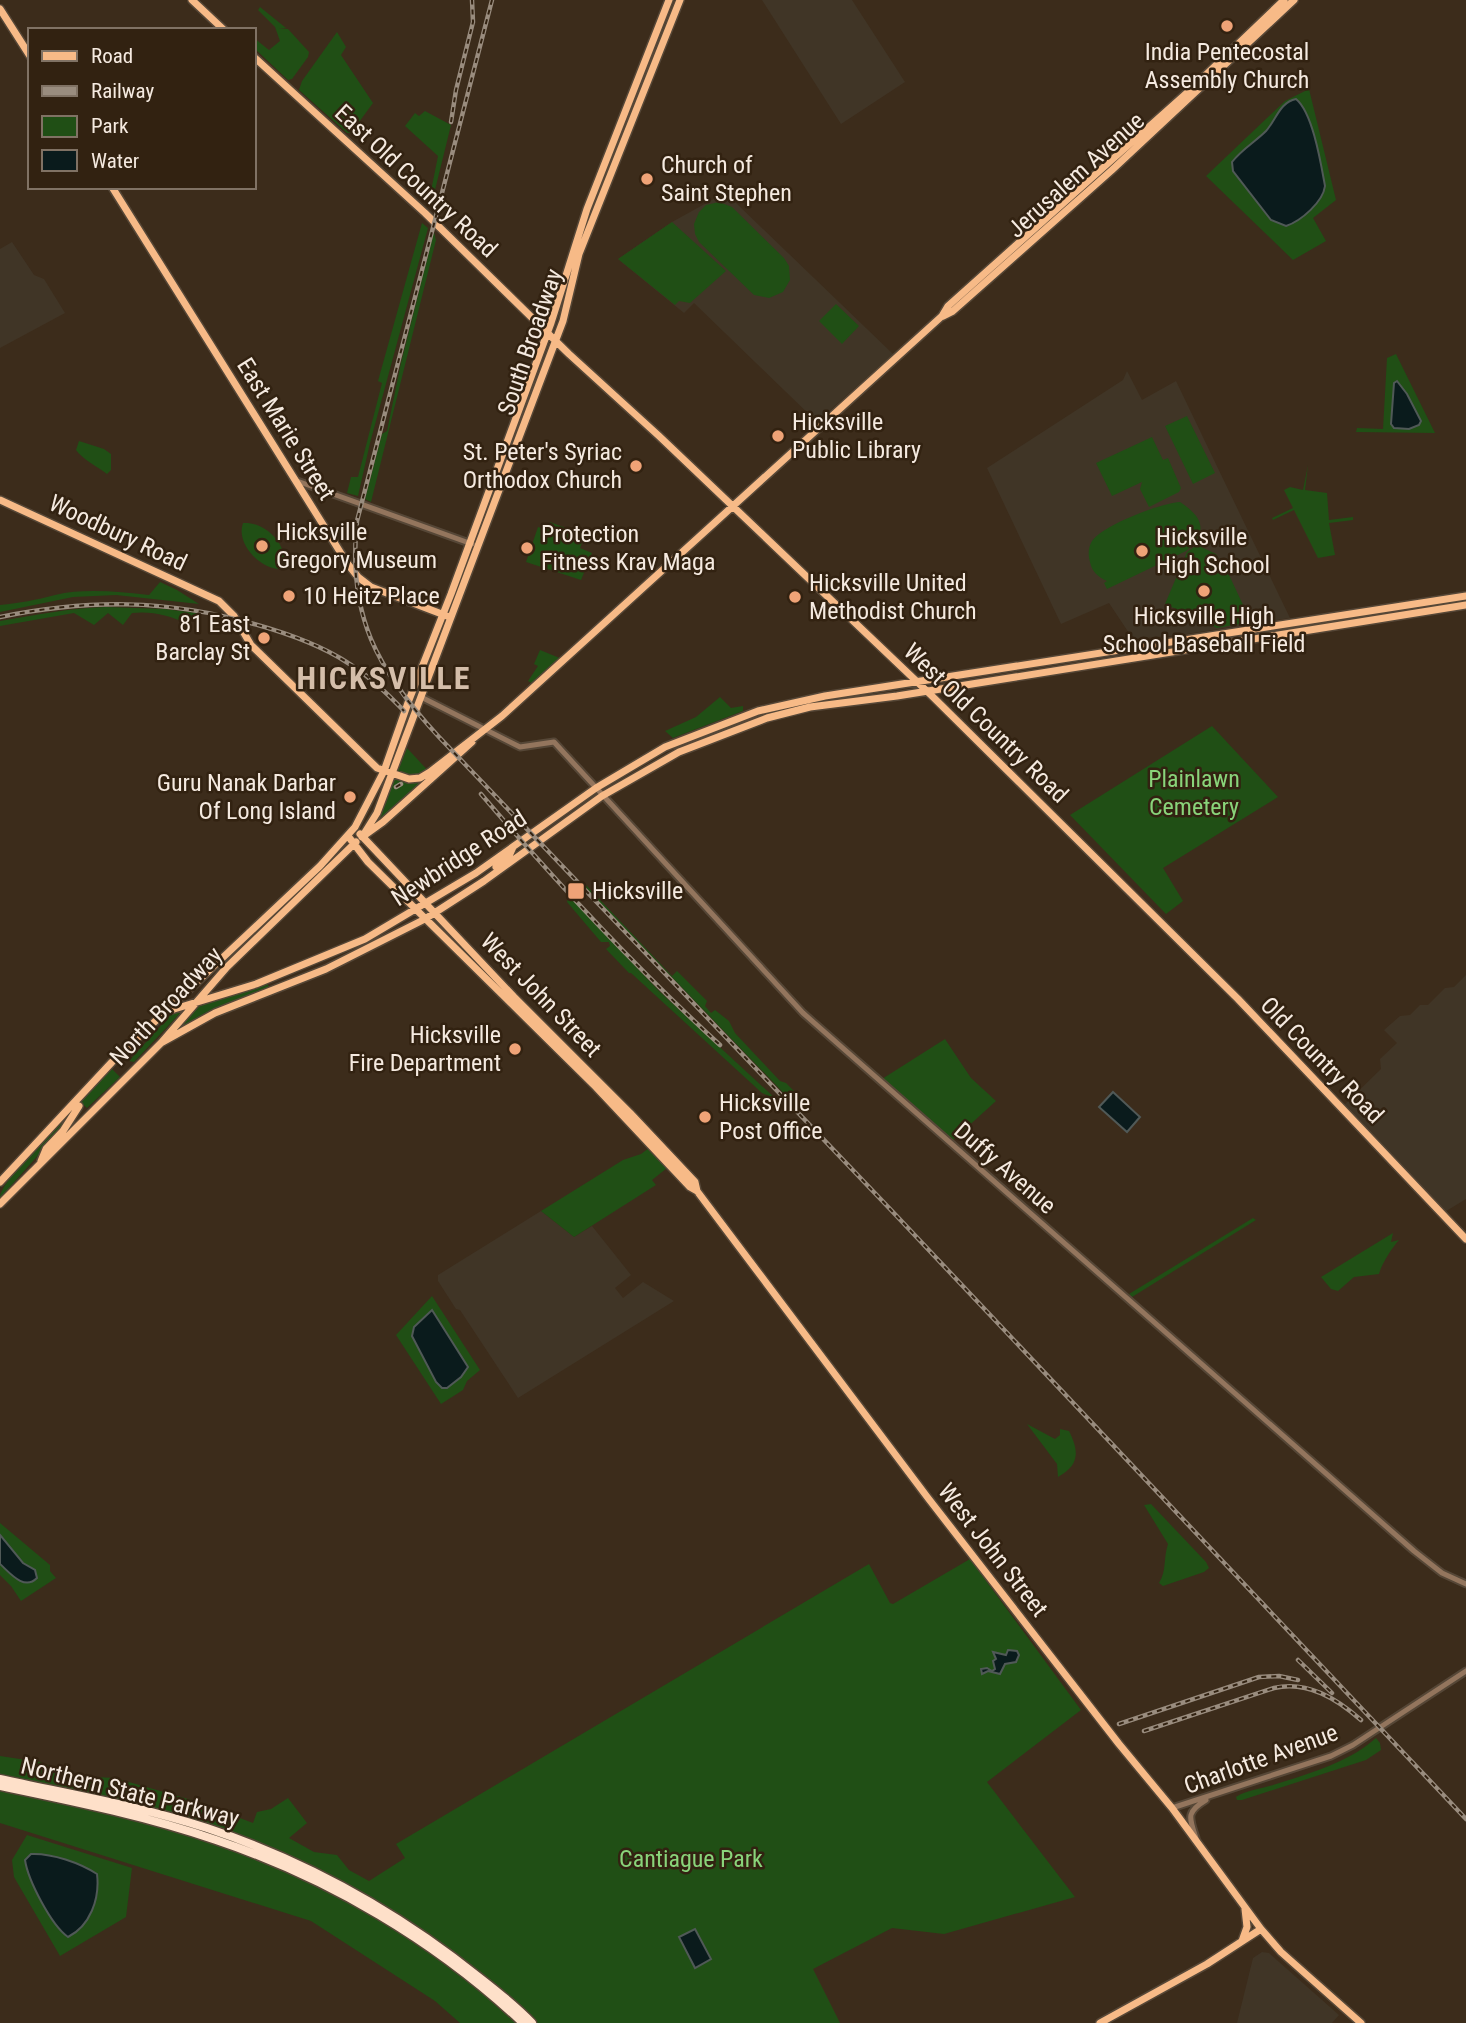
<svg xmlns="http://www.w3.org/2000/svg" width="1466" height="2023" font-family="'Roboto Condensed',sans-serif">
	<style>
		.education { fill: #403526 }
		.green { fill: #204f15 }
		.water { fill: #0a1b1c; stroke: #505957; stroke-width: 2 }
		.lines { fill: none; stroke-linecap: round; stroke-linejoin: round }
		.minor-casing { stroke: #564737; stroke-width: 9 }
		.major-casing { stroke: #564737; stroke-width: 10 }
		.highway-casing { stroke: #564737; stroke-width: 11 }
		.minor { stroke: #93755d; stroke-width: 5 }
		.major { stroke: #f7ba87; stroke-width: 7 }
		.highway { stroke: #fee0c9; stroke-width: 8 }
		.rail-casing { stroke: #998c7e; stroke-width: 4.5 }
		.rail { stroke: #322211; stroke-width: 2; stroke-dasharray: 5; stroke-linecap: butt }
		.poi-dot { fill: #efa377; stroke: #322211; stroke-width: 2.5 }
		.labels { text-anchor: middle; stroke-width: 5; stroke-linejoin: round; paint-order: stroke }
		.poi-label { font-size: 24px; fill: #f5eae0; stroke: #322211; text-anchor: start }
		.street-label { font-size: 24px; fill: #f5eae0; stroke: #322211 }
		.park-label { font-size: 24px; fill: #89d47a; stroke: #322211 }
		.district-label { font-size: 32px; font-weight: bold; letter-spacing: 2px; fill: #d4beaa; stroke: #322211 }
	</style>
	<rect width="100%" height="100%" fill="#3c2c1b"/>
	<path class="education" d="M762,0H852L905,82L841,124Z
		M721,195L735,202L893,354L817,422L694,303L684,313L618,259L672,222Z
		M12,242L34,275L44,279L65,313L0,348V249Z
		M1127,371L1142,400L1176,381L1290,618L1180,635L1133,639L1109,603L1061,624L987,468L1123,380Z
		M1466,975V1199L1443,1213L1341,1108L1381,1069L1380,1059L1397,1043L1384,1030L1400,1016L1410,1015L1420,1005H1428L1445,988L1454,987Z
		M541,1211L574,1237L592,1226L631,1275L615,1288L623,1298L643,1282L674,1301L518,1398L460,1310L456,1309L438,1281V1275Z
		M1262,1952L1269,1953L1339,2015L1332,2023H1237L1253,1958Z"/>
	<path class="green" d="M260,7L286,28H279L288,29L309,52L308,57L292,79L288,80L254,48V38L269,50L280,41L275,27L258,10Z
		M337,32L346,47L341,55L373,103L351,133H347L299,90L302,81Z
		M1309,89L1336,200L1313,218L1326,241L1293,260L1206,176L1285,101Z
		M425,111L451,125L434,194L431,191L438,156L405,126L415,113L419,116Z
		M719,202L732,207L784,258L789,266L790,280L783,292L769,298L754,295L699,242L695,234L694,224L699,212L706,205Z
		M672,222L726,271L690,303L679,301L675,305L618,259Z
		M422,223L428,228L370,443L358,496L347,493L351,477H358L382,383L378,381Z
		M434,232L436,240L371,502L365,499L382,434L387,431L401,363Z
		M836,304L859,326L842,344L819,321Z
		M1396,354L1435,433L1356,432L1357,428L1383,429L1387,358Z
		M1187,416L1215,473L1193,484L1165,426Z
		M1152,437L1163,460L1168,458L1181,488L1179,492L1149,507L1140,489L1142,482L1112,496L1096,463Z
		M79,441L104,449L111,454V470L107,474C98,467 82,459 76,450Z
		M1308,465L1305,490L1327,493L1329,520L1353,517V520L1329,523L1335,555L1318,558L1294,510L1273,520L1272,518L1293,508L1284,490L1290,487L1303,490Z
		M1180,502C1203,517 1209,532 1186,551L1107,589L1104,583L1107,581C1098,577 1092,572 1090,562C1088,554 1088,548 1092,541C1103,525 1161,503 1180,502Z
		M550,522L585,535L580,548L592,553L581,580L526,562L538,527L547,530Z
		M243,523C265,521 290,546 284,569C263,572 235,545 243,523Z
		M1197,545L1216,554L1230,577L1251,622L1217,628L1165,604L1187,552Z
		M160,582L177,590L199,604L116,595L73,597L0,612V605C20,603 36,600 55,595C85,588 119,592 149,595Z
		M106,607L164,609L197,613L187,624C169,615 152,611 132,613L123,625L108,613L94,625L74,613L0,626V621C35,615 70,608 106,607Z
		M540,650L562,659L535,685L528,681L538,666L534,664Z
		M720,697L731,708L743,706V711L673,738L665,731L696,717Z
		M1212,726L1278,797L1163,868L1183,901L1166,914L1070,815Z
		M407,748L433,776L369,831L385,803Z
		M580,882L585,884L672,976L677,971L707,1001L705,1006L711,1013L715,1010L729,1021L735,1033L780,1081L786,1083L801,1098L798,1101L805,1109L802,1112Z
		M569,896L658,990L776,1099L762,1093L631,973H629L606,949L610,946L609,942H601L567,902Z
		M267,983L269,987L209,1011L179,1028L198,1003L236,994Z
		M186,1007L134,1062L129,1061L174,1011Z
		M945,1039L971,1078L996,1101L952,1141L882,1079Z
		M112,1069L120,1077L87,1108L79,1101Z
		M68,1117L58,1133L0,1198C0,1182 53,1128 68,1117Z
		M649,1148L667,1168L652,1180L656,1185L574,1237L541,1211L623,1160L641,1154Z
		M1253,1218L1256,1220L1132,1297L1129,1294Z
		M1393,1233L1391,1242L1399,1240C1392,1248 1382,1263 1379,1274L1354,1277L1338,1291L1331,1289L1321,1277Z
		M432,1296L480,1370L467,1381L463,1390L441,1404L396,1335Z
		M1027,1424L1055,1439L1060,1435V1429L1069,1431C1079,1451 1080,1465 1058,1477L1057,1464Z
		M1151,1504L1206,1562L1209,1568L1204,1572L1163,1586L1159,1583C1167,1570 1163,1559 1168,1544L1144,1505Z
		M0,1523L50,1565V1571L56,1578L21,1601L11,1586L0,1575Z
		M970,1559L1081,1710L987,1782L1075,1897L944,1934L892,1928L813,1969L840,2023H536L465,1961L453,1968L517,2023H460L435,2001L311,1921L0,1823V1789L154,1823L265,1861L334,1893L374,1916L438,1959L450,1950L424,1933L222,1830L0,1775V1756L40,1762L76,1776L115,1778L195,1801L253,1823L257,1812L271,1809L288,1798L307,1823L289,1838L314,1852L337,1855L349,1870L369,1881L405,1858L396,1844L869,1564L890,1603L893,1604Z
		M1376,1738L1380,1743L1381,1750L1366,1760L1242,1800H1237L1236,1797C1247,1790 1261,1789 1273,1785C1308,1774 1348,1763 1376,1738Z
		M27,1835L132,1868L126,1917L60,1956L14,1877L12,1860Z"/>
	<path class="water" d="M1296,99C1313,113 1321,164 1325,186C1323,202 1301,221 1286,226L1271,220L1233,171L1232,162C1242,149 1255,142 1266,131C1276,120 1280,102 1296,99Z
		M1397,381L1407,394L1421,421L1419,425L1409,429L1394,428L1391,424L1394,383Z
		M1113,1092L1140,1117L1127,1132L1099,1107Z
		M432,1310L468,1367L461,1377L447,1388H442L436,1382L412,1336L414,1327Z
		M0,1535L23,1563L35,1570L37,1578C24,1591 10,1573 0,1564Z
		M1008,1650L1017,1651L1019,1655L1016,1662L1005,1664L1000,1674L988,1671L982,1674L981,1669L987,1668L992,1671L995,1669L993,1661L996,1659L993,1652L1006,1655Z
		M31,1854C52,1853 80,1863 97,1874C100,1899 90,1926 68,1937C51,1925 28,1880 25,1860Z
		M695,1929L711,1959L695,1968L679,1937Z"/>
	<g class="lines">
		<g class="minor-casing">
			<path id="minor" d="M297,481L472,544
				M421,697L520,747L554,742L803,1013L1414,1551L1442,1573L1466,1584
				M1172,1808L1331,1756L1353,1745L1466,1671
				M1196,1838C1189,1817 1186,1812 1206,1800"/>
		</g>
		<g class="major-casing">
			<path id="major" d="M192,0L224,30
				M0,9L30,56
				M254,57L425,213L569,354L659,436L932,696L1238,999L1466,1239
				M112,187L347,563L358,577L371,587L447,616
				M943,316L953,311L1112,170L1294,0
				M0,500L219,601L234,616L251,645L377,768L409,779L420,778L430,772L502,716L942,316L948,306L1189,91L1284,0
				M360,834L514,997L630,1113L695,1182L697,1191
				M365,835L383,822L472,742
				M348,836L368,862L596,1087L690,1187L697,1191L928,1498L1119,1744L1172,1808L1261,1929L1281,1952L1361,2023
				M362,837L377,813L563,321L579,254L680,0
				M496,867L509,856L513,847
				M171,1010L256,984L365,939L476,873L596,788L665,747L758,711L825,696L1466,596
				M161,1043L215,1013L326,969L425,919L484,881L602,796L679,752L767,718L810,707L897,696L1466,605
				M41,1161L46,1149L63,1131L79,1106
				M0,1182L112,1062L320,866L355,827L384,771L409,700L451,594L551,323L587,209L669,0
				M0,1204L161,1043L227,967L356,842
				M1242,1941L1247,1927L1245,1909
				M1100,2023L1207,1964L1261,1929"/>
		</g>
		<g class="highway-casing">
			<path id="highway" d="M0,1779C69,1794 140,1806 207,1828C306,1861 399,1913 480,1978C498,1992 516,2006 532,2023
				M0,1786C72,1801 146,1816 216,1840C329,1878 436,1941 523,2023"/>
		</g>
		<use href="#minor" class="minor"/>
		<use href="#major" class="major"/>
		<use href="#highway" class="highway"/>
		<g class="rail-casing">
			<path id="rail" d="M492,0L357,521C347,615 377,670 439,737L891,1210L1466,1819
				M451,122L456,90L473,22L472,0
				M0,617C88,599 167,599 254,624C286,633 319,644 348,663C369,676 387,693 404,711
				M396,787L401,784
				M481,794C556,882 635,967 720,1045
				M1298,1660L1332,1693
				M1119,1724L1259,1677L1279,1676L1298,1680
				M1144,1731L1274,1688C1307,1680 1337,1699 1361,1720"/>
		</g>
		<use href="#rail" class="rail"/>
	</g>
	<g class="poi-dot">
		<circle cx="1227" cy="26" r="7"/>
		<circle cx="647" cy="179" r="7"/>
		<circle cx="778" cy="436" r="7"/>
		<circle cx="636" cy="466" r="7"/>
		<circle cx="262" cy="546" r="7"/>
		<circle cx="527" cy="548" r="7"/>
		<circle cx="1142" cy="551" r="7"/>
		<circle cx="1204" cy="591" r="7"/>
		<circle cx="289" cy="596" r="7"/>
		<circle cx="795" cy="597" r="7"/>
		<circle cx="264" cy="638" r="7"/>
		<circle cx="350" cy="797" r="7"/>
		<rect x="567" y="882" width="18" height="18" rx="3.5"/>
		<circle cx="515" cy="1049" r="7"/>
		<circle cx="705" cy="1117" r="7"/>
	</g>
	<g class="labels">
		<g class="poi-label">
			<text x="1227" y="60" text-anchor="middle">India Pentecostal<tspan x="1227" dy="28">Assembly Church</tspan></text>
			<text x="661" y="173">Church of<tspan x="661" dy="28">Saint Stephen</tspan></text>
			<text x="792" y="430">Hicksville<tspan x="792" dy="28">Public Library</tspan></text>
			<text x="622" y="460" text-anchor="end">St. Peter's Syriac<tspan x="622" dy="28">Orthodox Church</tspan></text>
			<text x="276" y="540">Hicksville<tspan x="276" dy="28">Gregory Museum</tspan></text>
			<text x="541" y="542">Protection<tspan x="541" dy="28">Fitness Krav Maga</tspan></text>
			<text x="1156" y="545">Hicksville<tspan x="1156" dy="28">High School</tspan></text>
			<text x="809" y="591">Hicksville United<tspan x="809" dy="28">Methodist Church</tspan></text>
			<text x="303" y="604">10 Heitz Place</text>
			<text x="1204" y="624" text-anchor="middle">Hicksville High<tspan x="1204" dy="28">School Baseball Field</tspan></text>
			<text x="250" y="632" text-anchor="end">81 East<tspan x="250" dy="28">Barclay St</tspan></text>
			<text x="336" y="791" text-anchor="end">Guru Nanak Darbar<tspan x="336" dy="28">Of Long Island</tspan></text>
			<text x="592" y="899">Hicksville</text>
			<text x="501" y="1043" text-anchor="end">Hicksville<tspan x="501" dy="28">Fire Department</tspan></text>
			<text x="719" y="1111">Hicksville<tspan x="719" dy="28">Post Office</tspan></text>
		</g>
		<g class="street-label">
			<text transform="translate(1076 175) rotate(-42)" y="8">Jerusalem Avenue</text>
			<text transform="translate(416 181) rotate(43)" y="8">East Old Country Road</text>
			<text transform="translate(530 342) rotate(-71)" y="8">South Broadway</text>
			<text transform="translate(286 429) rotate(58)" y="8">East Marie Street</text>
			<text transform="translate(118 533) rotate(25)" y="8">Woodbury Road</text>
			<text transform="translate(986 723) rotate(44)" y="8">West Old Country Road</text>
			<text transform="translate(459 858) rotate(-33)" y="8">Newbridge Road</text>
			<text transform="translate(541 995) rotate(46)" y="8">West John Street</text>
			<text transform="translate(166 1006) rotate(-47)" y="8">North Broadway</text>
			<text transform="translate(1322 1060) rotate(46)" y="8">Old Country Road</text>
			<text transform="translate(1005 1168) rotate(41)" y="8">Duffy Avenue</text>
			<text transform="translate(993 1550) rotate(52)" y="8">West John Street</text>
			<text transform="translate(1261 1759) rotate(-20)" y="8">Charlotte Avenue</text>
			<text transform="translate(130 1792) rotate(14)" y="8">Northern State Parkway</text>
		</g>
		<g class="park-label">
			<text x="1194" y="787">Plainlawn<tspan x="1194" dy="28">Cemetery</tspan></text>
			<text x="691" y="1867">Cantiague Park</text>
		</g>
		<g class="district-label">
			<text x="384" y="689">HICKSVILLE</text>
		</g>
	</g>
	<rect x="28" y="28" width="228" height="161" fill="#322211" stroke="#807264" stroke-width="2"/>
	<rect x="42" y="51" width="35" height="10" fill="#f7ba87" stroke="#807264" stroke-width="2"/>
	<text x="91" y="63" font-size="21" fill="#f5eae0">Road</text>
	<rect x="42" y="86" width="35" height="10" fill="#998c7e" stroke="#807264" stroke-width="2"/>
	<text x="91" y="98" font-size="21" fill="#f5eae0">Railway</text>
	<rect x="42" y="116" width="35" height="21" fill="#204f15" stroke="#807264" stroke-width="2"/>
	<text x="91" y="133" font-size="21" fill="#f5eae0">Park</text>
	<rect x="42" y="150" width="35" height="21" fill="#0a1b1c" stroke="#807264" stroke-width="2"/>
	<text x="91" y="168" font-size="21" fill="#f5eae0">Water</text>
</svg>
